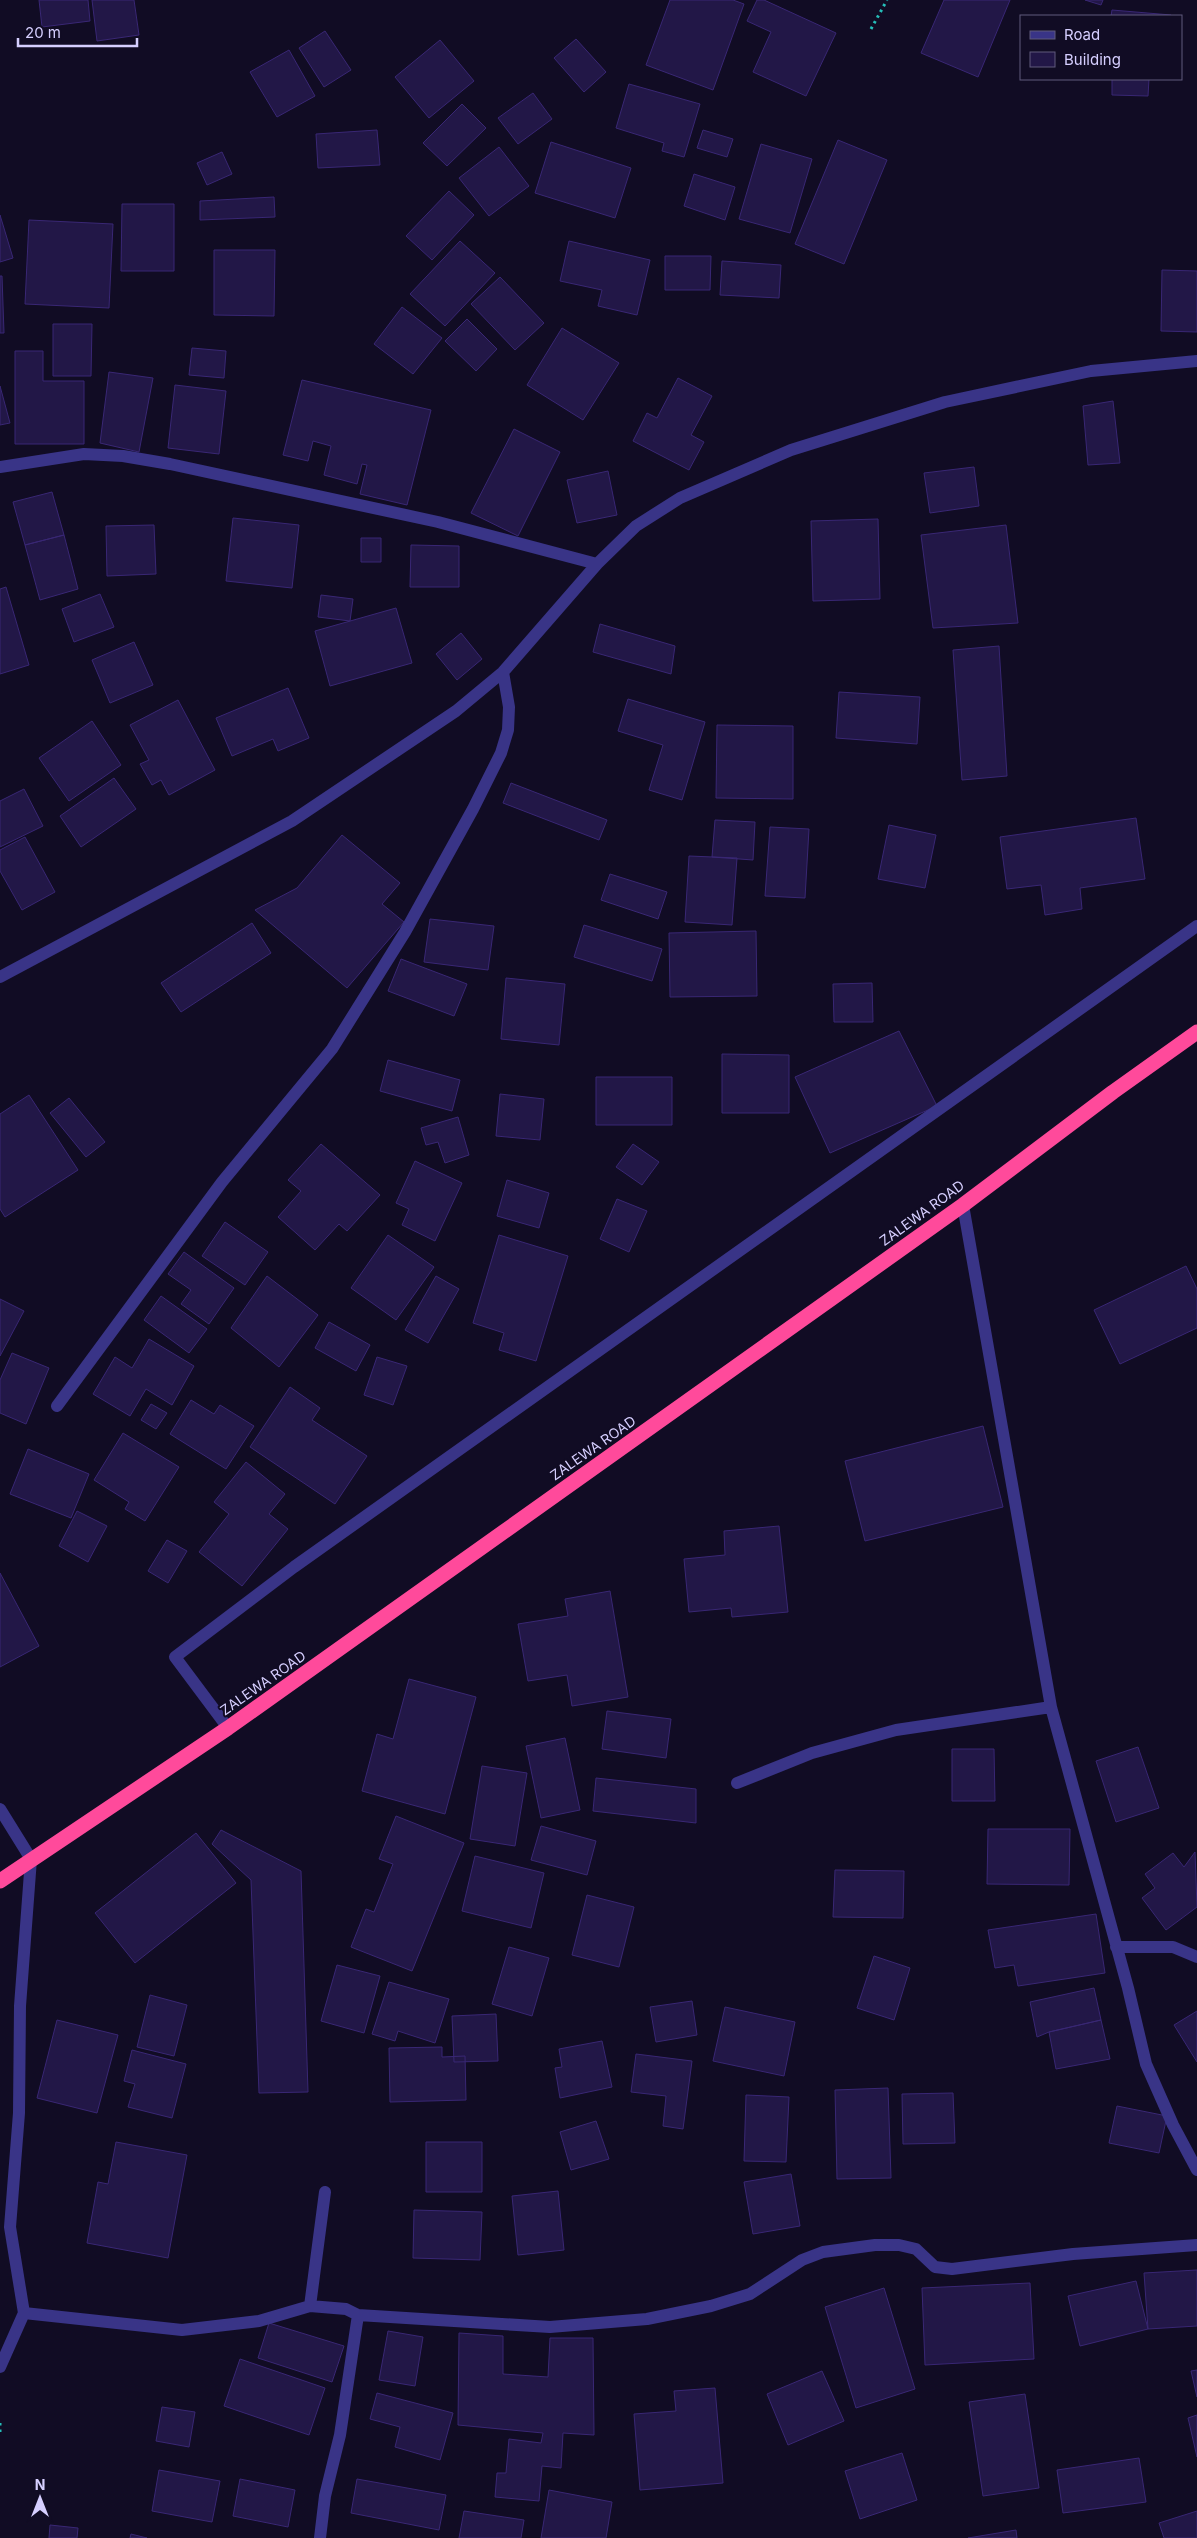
<svg xmlns="http://www.w3.org/2000/svg" width="1197" height="2538" font-family="Inter,sans-serif">
	<style>
		.building { fill: #221747; stroke: #392774 }
		.lines { fill: none; stroke-linecap: round; stroke-linejoin: round }
		.path { stroke: #25beb9; stroke-width: 3; stroke-dasharray: 2.5 4; stroke-linecap: butt }
		.minor { stroke: #393487; stroke-width: 12 }
		.highway { stroke: #ff4a9b; stroke-width: 15 }
		.labels { text-anchor: middle; stroke-width: 4; stroke-linejoin: round; paint-order: stroke }
		.street-label { font-size: 14px; fill: #d6cfff; stroke: #110c24 }
	</style>
	<rect width="100%" height="100%" fill="#110c24"/>
	<path class="building" d="M39,0H88L90,21L42,27Z
		M92,0H134L139,35L97,41Z
		M670,0H733L744,4L713,90L646,65Z
		M757,0H764L836,33L806,96L753,72L771,32L747,21Z
		M944,0H1010L978,77L921,53Z
		M1085,0H1103L1101,5Z
		M1112,10L1171,15V16H1111Z
		M325,31L351,70L324,87L299,48Z
		M576,39L606,72L584,92L554,58Z
		M440,40L474,81L429,118L395,77Z
		M289,50L315,96L277,117L250,72Z
		M1112,79H1149L1148,96L1112,95Z
		M629,84L700,104L684,157L662,151L664,143L616,128Z
		M533,93L552,119L518,144L498,118Z
		M462,104L486,128L447,166L423,143Z
		M377,130L380,165L318,168L316,134Z
		M703,130L733,139L727,157L697,148Z
		M838,140L887,160L844,264L795,244Z
		M551,142L631,168L615,218L535,193Z
		M761,144L812,159L790,233L739,219Z
		M499,147L529,186L489,216L459,178Z
		M222,152L232,174L207,185L197,163Z
		M694,174L735,187L725,220L684,206Z
		M449,191L474,215L432,260L406,236Z
		M274,197L275,217L200,220V201Z
		M122,204H174V271H121Z
		M0,215L13,258L0,262Z
		M29,220L113,224L109,308L25,304Z
		M460,241L495,273L445,326L410,294Z
		M569,241L650,260L637,315L598,306L602,290L560,281Z
		M214,250H275L274,316L214,315Z
		M665,256H711L710,290H665Z
		M722,261L781,265L779,298L720,295Z
		M1162,270L1197,271V332L1161,331Z
		M0,276H2L4,333H0Z
		M500,277L544,323L515,350L471,304Z
		M402,307L442,338L413,374L374,344Z
		M467,319L497,349L476,371L445,341Z
		M53,324H92L91,376H53Z
		M562,328L619,363L583,420L527,385Z
		M192,348L226,351L224,378L189,375Z
		M15,351H43V381H84V444H15Z
		M109,372L153,378L139,452L100,443Z
		M678,378L712,396L691,435L704,442L689,470L633,441L647,413L657,418Z
		M302,380L431,410L407,505L360,494L367,465L362,464L357,484L324,475L331,446L313,441L308,461L283,455Z
		M175,385L226,391L219,454L168,448Z
		M0,386L10,423L0,425Z
		M1113,401L1120,463L1088,465L1083,406Z
		M514,429L560,452L518,536L471,513Z
		M974,467L979,506L930,513L924,473Z
		M608,471L617,515L577,523L567,480Z
		M52,492L64,535L25,545L13,502Z
		M233,518L299,525L292,588L226,581Z
		M878,519L880,599L813,601L811,521Z
		M154,525L156,574L107,576L106,526Z
		M1006,525L1018,623L933,628L921,535Z
		M64,535L78,589L40,600L25,545Z
		M361,538H381V562H361Z
		M411,545L459,546V587H410Z
		M6,587L29,665L0,674V589Z
		M100,594L114,627L74,642L62,609Z
		M321,595L353,599L350,621L318,617Z
		M396,608L412,663L330,686L315,631Z
		M600,624L675,646L671,674L593,652Z
		M461,633L482,659L457,680L436,654Z
		M134,642L153,685L110,703L92,660Z
		M999,646L1007,776L962,780L953,650Z
		M288,688L309,738L278,751L273,739L232,756L216,718Z
		M839,692L920,697L917,744L836,738Z
		M628,699L705,722L682,800L649,790L663,745L618,731Z
		M178,700L215,770L169,795L161,780L152,785L140,764L149,760L130,725Z
		M92,721L121,765L69,801L39,758Z
		M717,725L793,726V799L716,798Z
		M114,778L136,809L81,847L60,816Z
		M511,783L607,820L599,840L503,803Z
		M24,789L43,826L0,847V801Z
		M1136,818L1145,879L1080,888L1082,909L1045,915L1041,885L1007,889L1000,837Z
		M715,820L755,822L753,860L712,857Z
		M889,825L936,835L925,888L878,879Z
		M770,827L809,829L805,898L765,896Z
		M342,835L400,883L382,904L404,922L347,988L255,910L297,888Z
		M25,837L55,892L22,910L0,871V850Z
		M689,856L737,858L732,925L685,922Z
		M610,874L667,892L658,919L601,900Z
		M430,919L494,926L488,970L424,962Z
		M252,923L271,953L181,1012L161,983Z
		M584,925L662,949L652,981L574,957Z
		M756,931L757,996L670,997L669,933Z
		M401,959L467,984L454,1016L388,991Z
		M506,978L565,984L559,1045L501,1039Z
		M872,983L873,1022H834L833,984Z
		M899,1031L937,1106L830,1153L795,1077Z
		M722,1054L789,1055V1113H722Z
		M388,1060L460,1080L452,1111L380,1091Z
		M596,1077H672V1125H596Z
		M500,1094L544,1099L540,1140L496,1136Z
		M29,1095L78,1170L5,1217L0,1209V1114Z
		M69,1098L105,1142L86,1157L50,1113Z
		M458,1117L469,1155L445,1163L438,1142L426,1145L421,1128Z
		M321,1144L380,1195L347,1231L339,1224L315,1250L278,1217L301,1191L288,1180Z
		M633,1144L659,1162L642,1185L616,1167Z
		M415,1161L462,1183L435,1241L402,1225L409,1209L396,1203Z
		M507,1180L549,1193L539,1228L497,1216Z
		M617,1199L647,1211L629,1252L600,1239Z
		M225,1222L268,1252L245,1285L202,1256Z
		M388,1235L434,1267L396,1320L351,1288Z
		M499,1235L568,1256L536,1361L499,1350L504,1333L473,1323Z
		M184,1252L234,1288L209,1324L181,1304L191,1290L168,1274Z
		M1186,1266L1197,1289V1328L1120,1364L1094,1310Z
		M267,1276L318,1315L279,1367L231,1328Z
		M436,1276L459,1289L428,1343L405,1330Z
		M161,1296L207,1329L189,1353L144,1320Z
		M0,1299L24,1311L0,1356Z
		M329,1322L370,1345L356,1371L315,1348Z
		M149,1339L194,1366L172,1405L146,1389L130,1416L93,1394L115,1357L132,1368Z
		M12,1353L49,1368L26,1424L0,1413V1380Z
		M377,1357L407,1366L393,1405L364,1395Z
		M290,1387L320,1408L312,1420L367,1456L335,1504L250,1447Z
		M191,1400L214,1414L220,1405L254,1426L226,1469L170,1434Z
		M151,1404L167,1413L156,1429L141,1420Z
		M983,1426L1003,1507L865,1541L845,1461Z
		M123,1433L179,1467L145,1521L125,1509L129,1502L94,1480Z
		M28,1449L89,1474L71,1518L10,1494Z
		M246,1462L285,1494L269,1514L288,1529L242,1586L199,1552L229,1514L214,1502Z
		M77,1511L107,1526L88,1562L59,1546Z
		M779,1526L788,1612L732,1617L731,1608L689,1612L684,1559L725,1555L724,1531Z
		M167,1540L187,1551L168,1583L148,1571Z
		M0,1573L39,1646L0,1667Z
		M610,1591L628,1697L572,1706L567,1675L528,1681L518,1624L568,1616L565,1599Z
		M409,1679L476,1697L445,1814L362,1791L377,1734L393,1739Z
		M607,1711L671,1719L666,1758L602,1749Z
		M565,1738L580,1810L541,1818L526,1746Z
		M1138,1747L1159,1808L1116,1822L1096,1761Z
		M952,1749H994L995,1801H952Z
		M482,1766L527,1773L515,1846L470,1839Z
		M596,1778L696,1789V1823L593,1811Z
		M396,1816L464,1843L412,1971L351,1947L366,1909L374,1912L393,1864L379,1859Z
		M541,1826L596,1841L587,1875L531,1860Z
		M988,1829H1070L1069,1885L987,1884Z
		M221,1830L301,1871L308,2092L259,2093L251,1880L212,1844Z
		M196,1833L236,1883L135,1963L95,1913Z
		M1195,1852L1197,1907L1166,1930L1142,1898L1155,1888L1145,1874L1173,1853L1184,1867Z
		M475,1856L544,1873L531,1928L462,1911Z
		M835,1870L904,1871L903,1918L833,1917Z
		M587,1895L634,1907L619,1967L572,1955Z
		M1096,1914L1105,1973L1018,1986L1014,1965L995,1968L988,1930Z
		M509,1947L549,1958L532,2016L492,2004Z
		M874,1956L910,1968L894,2020L857,2008Z
		M337,1965L380,1976L364,2033L321,2021Z
		M389,1982L449,1999L435,2043L398,2031L395,2041L372,2034Z
		M1094,1988L1101,2020L1049,2032L1037,2037L1030,2002Z
		M150,1995L187,2005L174,2056L137,2047Z
		M692,2001L697,2035L656,2042L650,2007Z
		M725,2007L795,2022L784,2076L713,2061Z
		M1197,2011V2062L1174,2025Z
		M496,2014L498,2061L454,2062L452,2016Z
		M57,2020L118,2035L97,2113L37,2098Z
		M1101,2020L1110,2059L1056,2069L1049,2032Z
		M602,2041L612,2087L560,2098L555,2068L562,2067L559,2049Z
		M442,2047V2057L465,2056L466,2100L390,2102L389,2048Z
		M132,2050L186,2064L172,2118L128,2107L135,2084L124,2081Z
		M636,2054L692,2061L683,2129L663,2126L666,2096L631,2092Z
		M888,2088L891,2178L837,2179L835,2090Z
		M953,2093L955,2143L903,2144L902,2094Z
		M746,2095L789,2097L786,2162L744,2161Z
		M1117,2106L1167,2116L1159,2153L1109,2143Z
		M596,2121L609,2159L571,2170L560,2132Z
		M116,2142L187,2155L168,2258L87,2243L98,2182L108,2184Z
		M426,2142H482V2192H426Z
		M791,2174L800,2226L753,2234L744,2182Z
		M558,2191L564,2250L518,2255L512,2196Z
		M414,2210L482,2212L480,2260L413,2258Z
		M1197,2270V2326L1148,2329L1144,2273Z
		M1136,2281L1148,2329L1080,2346L1068,2296Z
		M1030,2283L1034,2359L925,2365L922,2288Z
		M884,2288L915,2389L856,2408L825,2307Z
		M269,2323L344,2346L332,2382L258,2358Z
		M388,2331L423,2337L415,2386L379,2380Z
		M459,2333L503,2336V2374L548,2377L550,2338H593L594,2435L563,2433L561,2468L542,2466L539,2501L495,2497L497,2473H506L509,2439L541,2443L543,2433L458,2425Z
		M240,2359L325,2388L309,2435L224,2406Z
		M1197,2370V2397L1191,2371Z
		M822,2371L844,2421L788,2445L767,2394Z
		M715,2388L723,2483L640,2490L634,2414L676,2411L674,2391Z
		M377,2393L453,2413L440,2460L395,2447L400,2427L370,2419Z
		M1025,2394L1039,2488L983,2496L969,2402Z
		M162,2407L195,2412L189,2447L156,2441Z
		M1197,2415V2457L1188,2418Z
		M902,2453L917,2500L860,2519L845,2471Z
		M1139,2458L1146,2502L1063,2513L1057,2470Z
		M159,2470L220,2481L212,2522L152,2511Z
		M240,2479L295,2490L288,2527L233,2516Z
		M357,2479L446,2495L439,2530L351,2513Z
		M549,2490L612,2502L606,2538H541Z
		M464,2511L524,2520L521,2538H459Z
		M1197,2511V2538H1164L1159,2523Z
		M50,2525L78,2528L77,2538H49Z
		M1016,2530L1017,2538H968Z
		M131,2534L147,2538H130Z"/>
	<g class="lines">
		<path class="path" d="M871,29L887,0
			M0,2423V2432"/>
		<path class="minor" d="M0,467L84,454L123,456L170,464L438,522L597,564
			M0,977L292,821L456,711L503,672L597,564L636,526L680,498L791,450L945,402L1091,371L1197,361
			M963,1205L1051,1707L1128,1988L1146,2064L1173,2125L1197,2170
			M57,1406L222,1182L332,1049L405,932L473,809L501,753L508,730L509,707L503,672
			M228,1728L175,1657L294,1567L1197,926
			M737,1783L812,1753L896,1730L1051,1707
			M0,1809L31,1859L20,2006L19,2113L10,2227L24,2313L0,2367
			M1116,1947H1173L1197,1957
			M310,2306L346,2309L358,2315L550,2327L647,2319L711,2306L750,2294L802,2260L823,2252L875,2245H899L916,2249L935,2267L952,2269L1073,2254L1197,2245
			M24,2313L182,2330L259,2321L310,2306L325,2192
			M320,2538L325,2496L340,2435L358,2315"/>
		<path class="highway" d="M0,1881L228,1728L963,1205L1113,1092L1197,1032"/>
	</g>
	<g class="labels">
		<g class="street-label">
			<text transform="translate(922 1213) rotate(-36)" y="5">ZALEWA ROAD</text>
			<text transform="translate(593 1448) rotate(-35)" y="5">ZALEWA ROAD</text>
			<text transform="translate(263 1683) rotate(-35)" y="5">ZALEWA ROAD</text>
		</g>
	</g>
	<rect x="1020" y="15" width="162" height="65" fill="#110c24" stroke="#605a7c"/>
	<rect x="1030" y="31" width="25" height="8" fill="#393487" stroke="#605a7c"/>
	<text x="1064" y="40" font-size="15" fill="#d6cfff">Road</text>
	<rect x="1030" y="52" width="25" height="15" fill="#221747" stroke="#605a7c"/>
	<text x="1064" y="65" font-size="15" fill="#d6cfff">Building</text>
	<g transform="translate(40 2498)" stroke="#110c24" stroke-width="4" paint-order="stroke">
	<path d="M0-4L9 19L0 12L-9 19Z" fill="#d6cfff"/>
	<text y="-8" font-size="14" font-weight="bold" text-anchor="middle" fill="#d6cfff">N</text>
	</g>
	<path d="M18 38v8h119v-8" fill="none" stroke="#d6cfff" stroke-width="2.5"/>
	<text x="25" y="38" font-size="15" fill="#d6cfff" stroke="#110c24" stroke-width="4" paint-order="stroke">20 m</text>
</svg>
